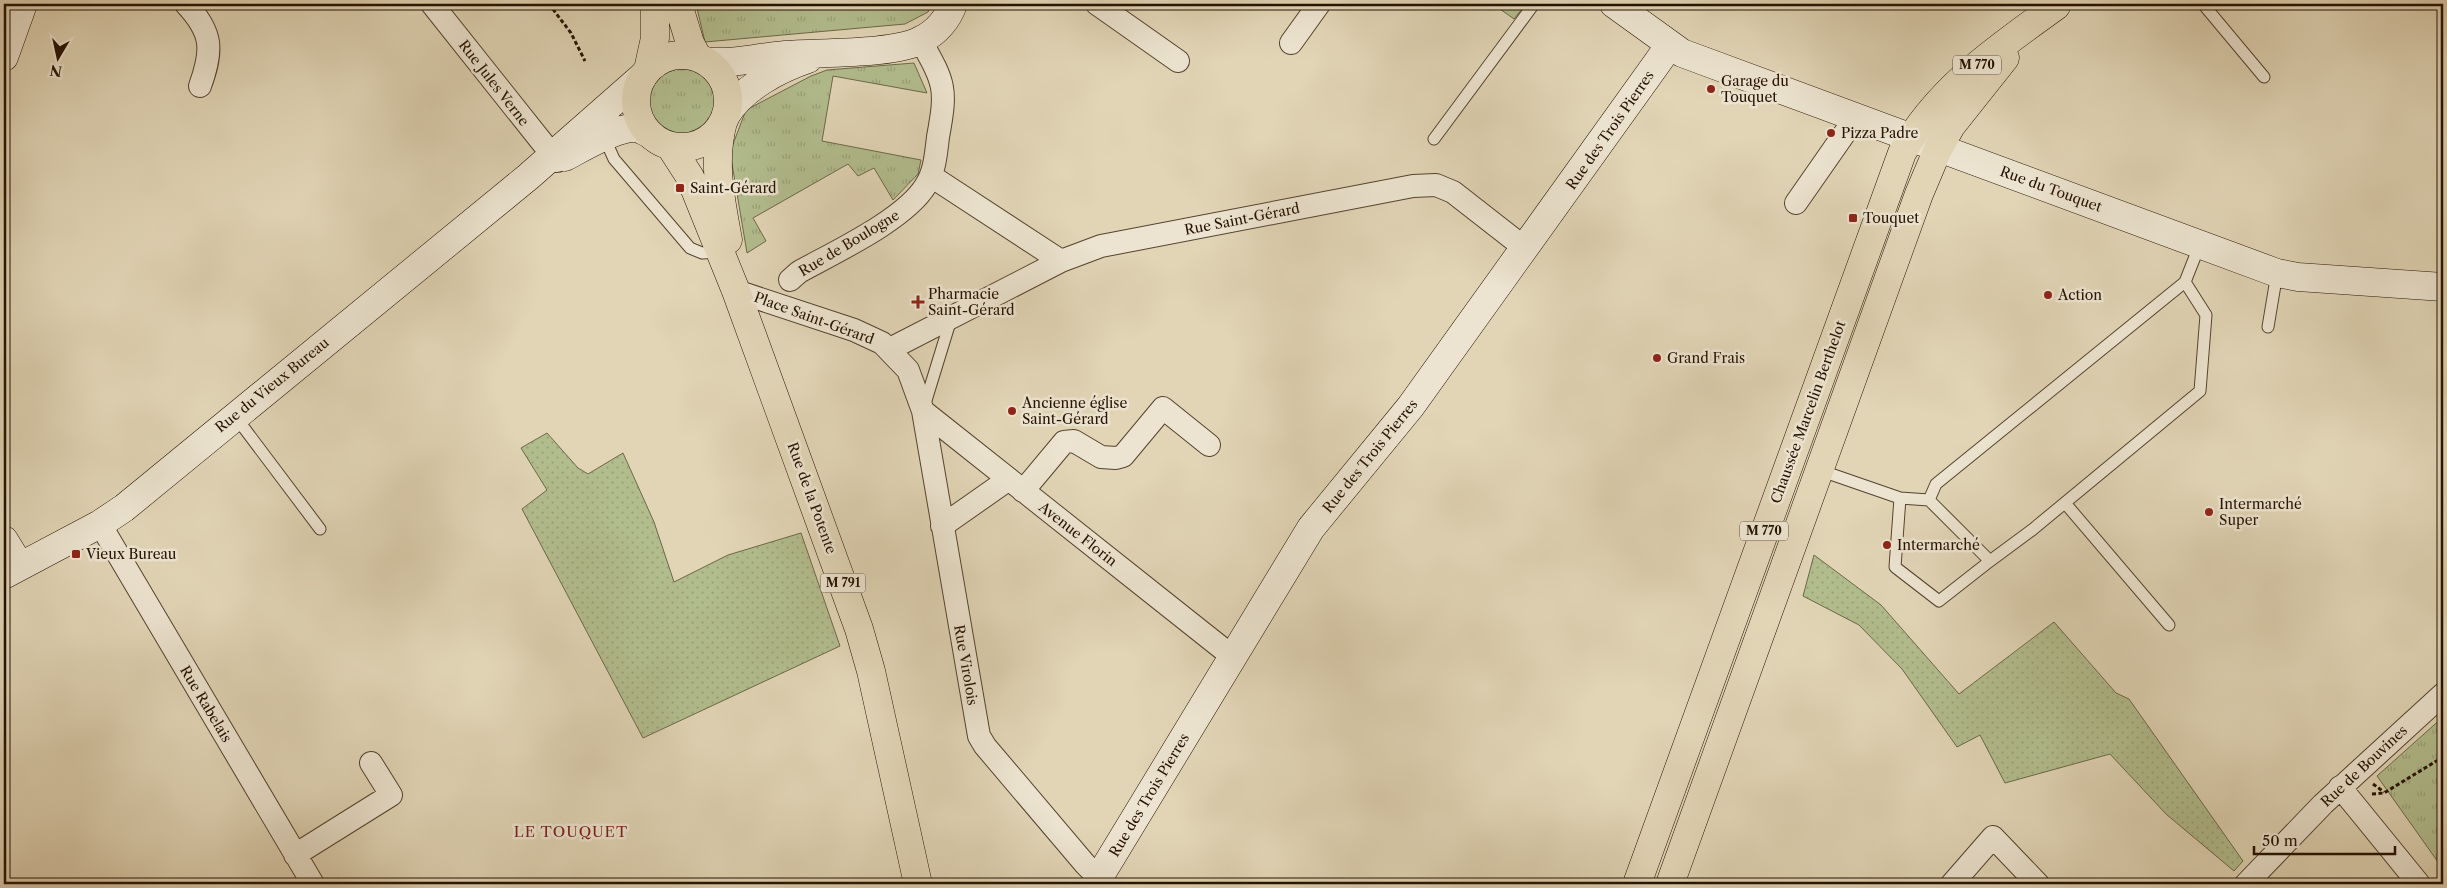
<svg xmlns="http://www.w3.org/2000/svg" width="2447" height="888" font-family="'Libre Caslon Text',serif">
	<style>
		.grass { fill: url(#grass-tufts); stroke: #6c6847 }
		.garden { fill: url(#garden-dots); stroke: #6c6847 }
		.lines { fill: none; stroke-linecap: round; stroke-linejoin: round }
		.lane-casing { stroke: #54432e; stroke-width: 13 }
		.street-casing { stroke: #54432e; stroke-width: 24 }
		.secondary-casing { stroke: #251200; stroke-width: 29 }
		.primary-casing { stroke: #251200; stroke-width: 29 }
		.path { stroke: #251200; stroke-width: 3; stroke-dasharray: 4 2.5; stroke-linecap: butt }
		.lane { stroke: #ece4d0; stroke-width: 11 }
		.street { stroke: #ece4d0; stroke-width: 22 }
		.secondary { stroke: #ece4d0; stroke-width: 28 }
		.primary { stroke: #e1d5b6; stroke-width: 28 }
		.poi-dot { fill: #8f2418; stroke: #ece4d0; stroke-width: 2 }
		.labels { text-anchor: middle; stroke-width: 5; stroke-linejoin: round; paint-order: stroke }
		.shield { fill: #ece4d0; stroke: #61513e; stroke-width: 1 }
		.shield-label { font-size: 12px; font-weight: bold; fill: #251200 }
		.poi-label { font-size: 14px; fill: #251200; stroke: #ece4d0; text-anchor: start }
		.street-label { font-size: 14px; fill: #251200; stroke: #ece4d0 }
		.neighbourhood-label { font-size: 15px; letter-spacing: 1px; fill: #7a1f14; stroke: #ece4d0 }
	</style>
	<defs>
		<pattern id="grass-tufts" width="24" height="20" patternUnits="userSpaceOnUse" patternTransform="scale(1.25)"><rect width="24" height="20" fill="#b2bd8e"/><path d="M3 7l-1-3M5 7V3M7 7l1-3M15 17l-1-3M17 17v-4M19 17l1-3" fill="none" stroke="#99a179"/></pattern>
		<pattern id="garden-dots" width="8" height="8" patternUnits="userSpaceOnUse" patternTransform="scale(1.25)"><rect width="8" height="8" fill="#b2bd8e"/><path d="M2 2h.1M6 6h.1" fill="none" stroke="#99a179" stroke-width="1.8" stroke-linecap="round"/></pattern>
	</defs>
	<rect width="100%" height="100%" fill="#e1d5b6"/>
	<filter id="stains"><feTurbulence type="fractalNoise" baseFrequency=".004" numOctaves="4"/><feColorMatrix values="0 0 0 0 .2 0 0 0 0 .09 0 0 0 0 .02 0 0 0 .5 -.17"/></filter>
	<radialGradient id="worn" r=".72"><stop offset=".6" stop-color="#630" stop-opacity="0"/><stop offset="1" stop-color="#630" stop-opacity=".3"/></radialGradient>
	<path class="grass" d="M696,4H932L928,12L905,24L705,42Z
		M1493,4H1526L1514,19Z
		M914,63L927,93L833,76L822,141L921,160L918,174L893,200L874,168L858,176L848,164L753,218L766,241L747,253L730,152L746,110L811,76L827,70Z
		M649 102a33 33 0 1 1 66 0a33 33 0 1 1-66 0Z
		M2443,717V869L2377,776Z"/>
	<path class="garden" d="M547,433L578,468L588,474L623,453L654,522L674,582L728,555L801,533L840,646L643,738L522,509L547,490L521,448Z
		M1814,555L1881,605L1959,694L2054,622L2116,693L2129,699L2243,861L2234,871L2166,814L2110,754L2005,783L1980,735L1957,747L1902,669L1859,625L1803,596Z"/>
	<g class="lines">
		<g class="lane-casing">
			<path id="lane" d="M2203,4L2264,77
				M611,136L609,148L614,159L690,248L702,253L719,252
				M1434,139L1534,4
				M2268,327L2277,273
				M924,407L951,319
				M235,416L320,529
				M1819,470L1900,498L1929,500L1990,561L2032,530L2200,391L2206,315L2185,282L2200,244
				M1900,498L1895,567L1939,601L1990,561
				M1929,500L1936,484L2185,282
				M2065,503L2169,625"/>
		</g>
		<g class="street-casing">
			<path id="street" d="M186,4C213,33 213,50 200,86
				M432,4L557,161
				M1097,4L1178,61
				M1291,43L1319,4
				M931,176L1061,261
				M1796,203L1856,117
				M790,280L799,272C835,252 906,219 926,185C935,171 936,153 938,137C947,88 945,84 921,41
				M736,291L854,330L882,343L908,370L923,411L979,736L985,746L1085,864L1105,884
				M890,349L1061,261L1101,246L1413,186L1436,185L1453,192L1526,249
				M923,411L1233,657
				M1023,491L1064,442L1074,441L1101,457L1116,458L1123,456L1163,408L1209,445
				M100,524L313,884
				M942,526L1009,479
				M2340,787L2419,884
				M295,855L391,795L371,763
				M1952,884L1993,837L2038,884
				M2246,884L2323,804L2443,694"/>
		</g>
		<g class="secondary-casing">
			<path id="secondary" d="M1614,4L1682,53L2277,273L2298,277L2443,287
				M4,57L23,4
				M705,61C732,65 758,57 785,55C818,52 894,55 921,40C936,33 948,19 953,4
				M726,115C743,88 778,69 808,59
				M565,157C582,148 616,127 635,128C640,128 645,132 650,134
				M4,540L20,566
				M4,575L100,524L124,508L528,177L643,76
				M1095,884L1311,528L1411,406L1670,45"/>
		</g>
		<g class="primary-casing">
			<path id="primary" d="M678,4L690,43L698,58
				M636 101a46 46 0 1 1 92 0a46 46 0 1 1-92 0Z
				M648,70L655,38V4
				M723,122C712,162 721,200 728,240
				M670,146L690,177L736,291L859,629L871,671L918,884
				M1637,884L1902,153C1938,88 1998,48 2056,6
				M1670,884L1919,194L1938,149L1951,126L2005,58"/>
		</g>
		<path class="path" d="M549,4L571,33L585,61
			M2373,784L2384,792
			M2372,794L2384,793L2443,757"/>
		<use href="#lane" class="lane"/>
		<use href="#street" class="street"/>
		<use href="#secondary" class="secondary"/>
		<use href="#primary" class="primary"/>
	</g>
	<g class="poi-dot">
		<circle cx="1711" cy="89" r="5"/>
		<circle cx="1831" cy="133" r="5"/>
		<rect x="675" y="183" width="10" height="10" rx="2.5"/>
		<rect x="1848" y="213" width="10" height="10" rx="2.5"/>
		<circle cx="2048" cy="295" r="5"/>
		<path d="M915.5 294.5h5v5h5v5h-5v5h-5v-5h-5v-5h5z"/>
		<circle cx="1657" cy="358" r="5"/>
		<circle cx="1012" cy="411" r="5"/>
		<circle cx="2209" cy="512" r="5"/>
		<circle cx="1887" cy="545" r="5"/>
		<rect x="71" y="549" width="10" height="10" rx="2.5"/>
	</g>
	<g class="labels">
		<g class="shield">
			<rect x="1953" y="55.5" width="48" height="19" rx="4"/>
			<rect x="1740" y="521.5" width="48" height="19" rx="4"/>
			<rect x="820.5" y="573.5" width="45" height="19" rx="4"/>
		</g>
		<g class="shield-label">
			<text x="1977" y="69">M 770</text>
			<text x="1764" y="535">M 770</text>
			<text x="843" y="587">M 791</text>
		</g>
		<g class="poi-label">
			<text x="1721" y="86">Garage du<tspan x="1721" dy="16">Touquet</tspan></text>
			<text x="1841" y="138">Pizza Padre</text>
			<text x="690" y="193">Saint-Gérard</text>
			<text x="1863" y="223">Touquet</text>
			<text x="928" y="299">Pharmacie<tspan x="928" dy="16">Saint-Gérard</tspan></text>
			<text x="2058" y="300">Action</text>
			<text x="1667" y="363">Grand Frais</text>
			<text x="1022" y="408">Ancienne église<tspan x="1022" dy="16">Saint-Gérard</tspan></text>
			<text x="2219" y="509">Intermarché<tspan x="2219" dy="16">Super</tspan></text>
			<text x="1897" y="550">Intermarché</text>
			<text x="86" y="559">Vieux Bureau</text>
		</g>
		<g class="street-label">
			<text transform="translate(494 83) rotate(52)" y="5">Rue Jules Verne</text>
			<text transform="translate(1610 130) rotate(-55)" y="5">Rue des Trois Pierres</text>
			<text transform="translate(2051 189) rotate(20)" y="5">Rue du Touquet</text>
			<text transform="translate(1242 219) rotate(-11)" y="5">Rue Saint-Gérard</text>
			<text transform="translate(849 243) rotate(-31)" y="5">Rue de Boulogne</text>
			<text transform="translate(814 318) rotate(20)" y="5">Place Saint-Gérard</text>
			<text transform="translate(272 385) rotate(-39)" y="5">Rue du Vieux Bureau</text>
			<text transform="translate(1808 412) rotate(-70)" y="5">Chaussée Marcelin Berthelot</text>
			<text transform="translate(1370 456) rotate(-51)" y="5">Rue des Trois Pierres</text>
			<text transform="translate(812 498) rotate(70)" y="5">Rue de la Potente</text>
			<text transform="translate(1078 534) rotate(38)" y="5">Avenue Florin</text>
			<text transform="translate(966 665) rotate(80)" y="5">Rue Virolois</text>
			<text transform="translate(206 704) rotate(59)" y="5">Rue Rabelais</text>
			<text transform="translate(2364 766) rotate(-43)" y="5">Rue de Bouvines</text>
			<text transform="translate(1149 795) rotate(-59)" y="5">Rue des Trois Pierres</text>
		</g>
		<g class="neighbourhood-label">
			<text x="571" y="837">LE TOUQUET</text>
		</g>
	</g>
	<rect width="2447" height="888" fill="none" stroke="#e1d5b6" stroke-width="20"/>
	<rect x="5" y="5" width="2437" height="878" fill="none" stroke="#251200" stroke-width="2.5"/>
	<rect x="10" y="10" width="2427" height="868" fill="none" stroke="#251200"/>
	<g transform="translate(58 58) rotate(189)" stroke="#ece4d0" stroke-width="4" paint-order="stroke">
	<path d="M0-4L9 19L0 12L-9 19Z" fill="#251200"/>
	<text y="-8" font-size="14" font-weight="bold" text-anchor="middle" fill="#251200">N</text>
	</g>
	<path d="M2254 846v8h141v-8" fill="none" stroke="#251200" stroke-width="2.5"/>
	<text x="2262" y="846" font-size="15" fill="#251200" stroke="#ece4d0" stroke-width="4" paint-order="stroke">50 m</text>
	<rect width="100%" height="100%" filter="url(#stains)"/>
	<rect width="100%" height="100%" fill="url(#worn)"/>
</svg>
